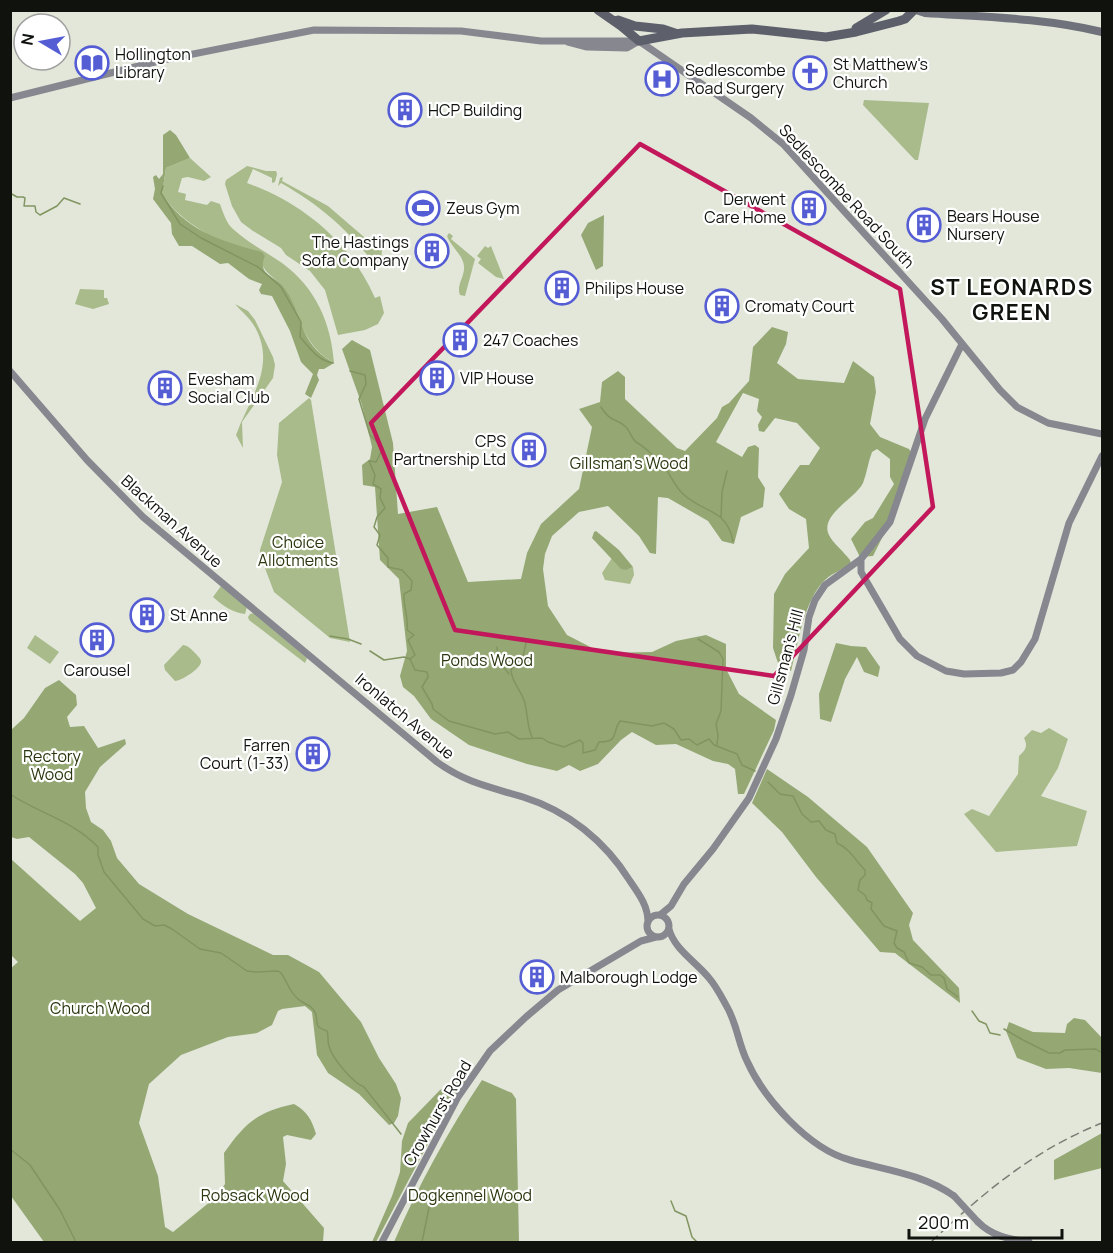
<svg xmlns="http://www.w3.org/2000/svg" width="1113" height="1253" font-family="Manrope,sans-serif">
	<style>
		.green { fill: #a9bb8b }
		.forest { fill: #95a874 }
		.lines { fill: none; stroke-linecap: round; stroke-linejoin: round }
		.stream { stroke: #829561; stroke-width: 1.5 }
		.secondary { stroke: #86878f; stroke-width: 7 }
		.primary { stroke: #70727b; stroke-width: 8 }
		.highway { stroke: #5d5f6a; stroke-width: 9 }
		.rail { stroke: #7b7e76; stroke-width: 1.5; stroke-dasharray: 9 4.5; stroke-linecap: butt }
		.secondary-bridge { stroke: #86878f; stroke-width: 7 }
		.marked { fill: none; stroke: #c2185b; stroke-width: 4.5; stroke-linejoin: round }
		.labels { text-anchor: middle; stroke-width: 4.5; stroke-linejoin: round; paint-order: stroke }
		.poi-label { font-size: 16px; fill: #10120e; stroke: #fff; text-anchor: start }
		.street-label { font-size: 16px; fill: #10120e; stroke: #fff }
		.park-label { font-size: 16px; fill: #2a370f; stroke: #fff }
		.district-label { font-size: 22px; font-weight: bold; letter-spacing: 1.5px; fill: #10120e; stroke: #fff }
	</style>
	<rect width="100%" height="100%" fill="#e2e7da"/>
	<path class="green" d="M864,100L929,103L918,160H915L863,105Z
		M190,158L211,177L204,181L188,177L182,178L178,192L186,194L185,200L207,205L211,201L220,204C223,212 226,223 233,229C247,242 266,252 282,263C315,287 331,322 334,363C301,344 301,316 283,287C276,277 265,275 262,263C227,243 185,229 162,194L166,168Z
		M247,166L266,171H276L277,174L275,182L272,183V178L253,169L247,183C303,203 351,243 375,298L380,296L384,313L378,324L365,330L338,335L325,290L310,271L286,255L281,248L253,231L241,222L232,206L225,184L226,180Z
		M283,177L282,181L328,206L371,243L382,250L381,259L376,265C345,228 323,207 281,183L278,186L280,178Z
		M449,233L453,236L451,239L475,259L465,296L460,295C456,285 465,277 464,266C463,255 451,247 447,236Z
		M485,246L488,248L491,246L504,279L496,277L478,263L481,259L477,256Z
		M80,289L104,290V298H107L109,304L93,309L75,304Z
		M235,304L248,311L255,320L273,357L275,365L273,378L242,422L243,448L236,435C249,399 276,368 256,329C251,319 242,312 235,304Z
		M309,398L311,400L350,642L330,638L274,592L260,555V550L282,482L277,455L279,423Z
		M612,558L627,570L633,567L634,575L630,584L605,580L602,573Z
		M221,586L247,607L245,614C233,613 222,605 213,597Z
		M254,613L307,658L305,663L249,620L248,617L250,614Z
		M35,635L59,652L50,664L27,648Z
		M183,645C189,646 191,649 195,653C197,655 201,659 201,661C202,668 181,681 175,681L165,670L164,665Z
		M1049,728L1068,739L1058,768L1041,796L1087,811L1077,846L996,852L964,814L972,809L989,816L1018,774L1019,756C1026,750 1028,746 1024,738L1032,730L1041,733Z"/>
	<path class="forest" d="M170,130L176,135L190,158L166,168L162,194C186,231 221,241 262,252L265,256C263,260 262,265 264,270C267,276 277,279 282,285C305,314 296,342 334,363L324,369H319L317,375L319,380L311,398L305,394L313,374L301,362L290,331L272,296L261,294L259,290L262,284L249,279L228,263L220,264L192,246H179L172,234L171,223L153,199L155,189L153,177L156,175L159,179L163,174V135Z
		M604,215L603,266L596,270L581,235L588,223Z
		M772,327L788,332L786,344L777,363L798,379L844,383L853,361L874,377L876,392L870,424L880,437L909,449L913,455L888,526L873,556L860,557L851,539L865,522L873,518L894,484L890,477V459L877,449L872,452C868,462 867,473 863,483C856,498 819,515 829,535C832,542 845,553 850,560L851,564C843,569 833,573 826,579C804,599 798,644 791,671L779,666L773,648L774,594L785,574L809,548L806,519L789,509L779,494L800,465H809L820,448L797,423L775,418L764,432L759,431L758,425L762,417L757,411L759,399L743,393L716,442L742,457L748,447L755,445L759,448L758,477L765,488L763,507L741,517L734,544L722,541L708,521L668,498L658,497L656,554L650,553L639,536L608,506L579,512L552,536L545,554L543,569L548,606L567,635L602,653L652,652L676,641L706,635L726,644V669L739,694L776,720L774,730L744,794H738L735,769L728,764L713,761L676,744L656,745L632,732L621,740L598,764L580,771L569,765L557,771L527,764L469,745L431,719L414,696L403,687L400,676L407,651L399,579L380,560L375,487L363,485L362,465L370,459L372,447L362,405L342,349L352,340L370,350L393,443L398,514L437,507L468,582L521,579L527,553L541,524L579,489L592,427L579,409L600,402L602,382L618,371L625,377V399L677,448L685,451L717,418L722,407L729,403L749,381L753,347Z
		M596,531L619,550L633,567L627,570L621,569L592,538L594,532Z
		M836,643L851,646L866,647L880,667L878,677L864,672L857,657L845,679L831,722L820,719L819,694Z
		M59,680L76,695L77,705L67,717L70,727L84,726L98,748L125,739L126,744L100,767L85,792L86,808L91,822L103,830L111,841L117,858L139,884L188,914L273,955H288L319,972L361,1022L379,1058L396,1084L401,1098L398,1116L394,1123L389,1125L359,1094L328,1073L317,1055L312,1012L305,1006L282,1009L278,1011L272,1025L257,1033L228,1037L181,1055L149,1084L139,1123L158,1176L165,1227L173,1232L216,1197L225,1184L224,1153C245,1123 257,1112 294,1104C307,1111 312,1120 316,1134L311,1140L287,1135L283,1137L286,1164L283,1181L324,1228L323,1242H44L11,1196L10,969L18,962L11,955V859L80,921L96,908L83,883L75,874L29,837L17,839L11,837V730L24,718L45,688Z
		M767,769L808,797L867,847L913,913L909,925L913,940L959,988L960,1003L895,953L880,952L816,877L782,832L752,803Z
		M1074,1018L1085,1020L1102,1038V1073L1069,1068L1046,1069L1017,1058L1006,1031L1009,1022L1033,1032L1065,1033L1067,1024Z
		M463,1075L467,1078C461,1094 448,1107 440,1122C418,1162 397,1202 376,1242H372L392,1196L400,1172L402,1141L408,1123L440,1090L457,1082Z
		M482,1080L512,1093L516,1099L519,1242H394C418,1186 448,1131 482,1080Z
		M1102,1133V1168L1054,1180V1160Z"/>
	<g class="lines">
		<path class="stream" d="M163,186L161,193L180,224L201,238L258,267L281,287L301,322L300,337C310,348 317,360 333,363
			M10,193L17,197H23L25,198L24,206H35L36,212L40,215L57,206L64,198L80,204
			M350,371L365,375L366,384L359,399L370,435L383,448L376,462L369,461L375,475L373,484L381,489L380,498L385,508L377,517L374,527L380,535L377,545L388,558V567L402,570L412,581L411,590L404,594C403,607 409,617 407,630L414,635L408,640L415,655L410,659L415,670L427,672L428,677L422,687L432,704L433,709L449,721L495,734L508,732L519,739L542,738L548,742L564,747L580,740L583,743V753L595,750L599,742C620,742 611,733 620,721L652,726L664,723L674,729L681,740L689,739L697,745L709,739L714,745L737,754L742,765L755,771
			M601,407C612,424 615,417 626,427C630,431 631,438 636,442C645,447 653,455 661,463C669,471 673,484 682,493C703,514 726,507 733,541
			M721,517L722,492L727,471
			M330,636L348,639L361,644
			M698,639L719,652L723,659L721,711L716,724L718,735L717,745
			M526,643L523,656L511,670C511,682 523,692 525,704C528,716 527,726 532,737
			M497,647L498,660L509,674
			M370,651L384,660L404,657L410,659
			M768,782L780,794L793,796L802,814L811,822L819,821L826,830L835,834L837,843C850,849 855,860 865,870V875L860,880L858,890L865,895L867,900L872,903L871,909L884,926L897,931L894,943L897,948L904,952L909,963L922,967L931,975H940L944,978L947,989L958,997
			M10,794C40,814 72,820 98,847V855L104,872L143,919L155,926L164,925L172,929L200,949L221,953L247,971L256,972L278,971L281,973C287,981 289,991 297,998C302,1004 308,1003 313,1009C322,1020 309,1025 327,1031C329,1036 327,1041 329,1046C332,1058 353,1083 364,1087L401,1134
			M972,1011L979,1021L986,1024L990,1033L1000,1035
			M1004,1029L1023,1040L1049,1053H1060L1065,1050L1096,1049L1102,1053
			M10,1149L30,1165L60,1210L76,1242
			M671,1201L675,1211L686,1216L692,1237L697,1242
			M422,1242L432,1193"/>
		<path class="secondary" d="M639,41L751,118L783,144L942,319L1000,390L1017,407L1048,423L1102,434
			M568,42L587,47L627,48L639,41
			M10,98L163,60L314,30L461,31L541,41H639
			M10,371L87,460L143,517L437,762C466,783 490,787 523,797C568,811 605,841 630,881C639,894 648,906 648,922
			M861,559V572L900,639L917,656L946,671L964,674L1001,673L1013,670L1021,662L1035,639L1069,523L1102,456
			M660,915L671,906L684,884L713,849L749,798L776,739L791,695L804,650L809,617L815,600L825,585L861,559L890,522L925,419L962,344
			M647 926a11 11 0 1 1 22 0a11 11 0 1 1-22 0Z
			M669,929C674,949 696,962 709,978C716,986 721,996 726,1005C737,1023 738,1043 747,1061C764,1099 809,1149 850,1160C885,1170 923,1174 954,1196
			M978,1222C993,1237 1010,1239 1029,1242
			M382,1242L458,1097L490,1051L526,1017L558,990L641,941L656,937"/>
		<path class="primary" d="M916,10L925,13C985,17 1044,18 1102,32"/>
		<path class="highway" d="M598,10L621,26L639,41L682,33L752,29L826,37L856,32L899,21L905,19L914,10
			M618,20L635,26L663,29L675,33
			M856,28L886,10"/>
		<path class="rail" d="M931,1242C984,1192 1034,1150 1102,1123"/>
		<path class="secondary-bridge" d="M954,1196L978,1222"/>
	</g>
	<path class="marked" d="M640,144L900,289L933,507L774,676L455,630L371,423Z"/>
	<defs>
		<g id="library-ring" transform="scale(1.725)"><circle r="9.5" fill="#fff" stroke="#555dd4" stroke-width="1.5"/><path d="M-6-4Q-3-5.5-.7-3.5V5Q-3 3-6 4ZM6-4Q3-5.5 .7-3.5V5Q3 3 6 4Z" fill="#555dd4"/></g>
		<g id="church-ring" transform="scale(1.725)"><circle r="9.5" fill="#fff" stroke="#555dd4" stroke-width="1.5"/><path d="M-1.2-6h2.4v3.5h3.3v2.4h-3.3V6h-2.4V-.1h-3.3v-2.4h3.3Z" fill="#555dd4"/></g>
		<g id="hospital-ring" transform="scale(1.725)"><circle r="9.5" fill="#fff" stroke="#555dd4" stroke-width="1.5"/><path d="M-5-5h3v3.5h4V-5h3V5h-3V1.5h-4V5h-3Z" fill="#555dd4"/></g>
		<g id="building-ring" transform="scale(1.725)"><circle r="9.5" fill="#fff" stroke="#555dd4" stroke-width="1.5"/><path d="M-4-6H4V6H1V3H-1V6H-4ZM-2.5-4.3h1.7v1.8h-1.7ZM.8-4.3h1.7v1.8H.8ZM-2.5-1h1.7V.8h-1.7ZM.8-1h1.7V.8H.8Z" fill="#555dd4"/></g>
		<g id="stadium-ring" transform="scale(1.725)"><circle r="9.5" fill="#fff" stroke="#555dd4" stroke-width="1.5"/><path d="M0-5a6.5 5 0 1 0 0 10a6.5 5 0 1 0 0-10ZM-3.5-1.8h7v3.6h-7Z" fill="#555dd4"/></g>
	</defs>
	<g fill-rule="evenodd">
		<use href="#library-ring" x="92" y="63"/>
		<use href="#church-ring" x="810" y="73"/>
		<use href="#hospital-ring" x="662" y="79"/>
		<use href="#building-ring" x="405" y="110"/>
		<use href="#stadium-ring" x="423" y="208"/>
		<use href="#building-ring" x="809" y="208"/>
		<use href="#building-ring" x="924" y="225"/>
		<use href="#building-ring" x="432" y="251"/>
		<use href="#building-ring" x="562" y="288"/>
		<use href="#building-ring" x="722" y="306"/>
		<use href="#building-ring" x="460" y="340"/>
		<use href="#building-ring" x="437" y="378"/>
		<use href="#building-ring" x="165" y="388"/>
		<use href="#building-ring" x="529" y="450"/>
		<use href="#building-ring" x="147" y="615"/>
		<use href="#building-ring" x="97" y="640"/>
		<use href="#building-ring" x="313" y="754"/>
		<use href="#building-ring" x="537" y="977"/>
	</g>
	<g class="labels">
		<g class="poi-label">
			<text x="115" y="60">Hollington<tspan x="115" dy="18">Library</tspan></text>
			<text x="833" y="70">St Matthew's<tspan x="833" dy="18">Church</tspan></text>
			<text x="685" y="76">Sedlescombe<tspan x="685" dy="18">Road Surgery</tspan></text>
			<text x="428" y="116">HCP Building</text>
			<text x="786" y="205" text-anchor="end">Derwent<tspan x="786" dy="18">Care Home</tspan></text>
			<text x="446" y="214">Zeus Gym</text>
			<text x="947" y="222">Bears House<tspan x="947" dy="18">Nursery</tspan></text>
			<text x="409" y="248" text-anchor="end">The Hastings<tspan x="409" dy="18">Sofa Company</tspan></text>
			<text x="585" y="294">Philips House</text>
			<text x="745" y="312">Cromaty Court</text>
			<text x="483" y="346">247 Coaches</text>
			<text x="460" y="384">VIP House</text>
			<text x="188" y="385">Evesham<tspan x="188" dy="18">Social Club</tspan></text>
			<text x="506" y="447" text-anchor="end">CPS<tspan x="506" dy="18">Partnership Ltd</tspan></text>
			<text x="170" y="621">St Anne</text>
			<text x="97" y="676" text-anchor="middle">Carousel</text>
			<text x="290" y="751" text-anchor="end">Farren<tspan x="290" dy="18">Court (1-33)</tspan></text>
			<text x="560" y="983">Malborough Lodge</text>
		</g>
		<g class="street-label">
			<text transform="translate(847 196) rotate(47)" y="6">Sedlescombe Road South</text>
			<text transform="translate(172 521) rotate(42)" y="6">Blackman Avenue</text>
			<text transform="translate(785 657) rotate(-75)" y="6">Gillsman's Hill</text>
			<text transform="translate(405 716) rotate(40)" y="6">Ironlatch Avenue</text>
			<text transform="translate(437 1113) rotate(-60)" y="6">Crowhurst Road</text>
		</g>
		<g class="park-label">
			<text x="629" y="469">Gillsman's Wood</text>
			<text x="298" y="548">Choice<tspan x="298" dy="18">Allotments</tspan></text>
			<text x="487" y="666">Ponds Wood</text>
			<text x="52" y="762">Rectory<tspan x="52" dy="18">Wood</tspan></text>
			<text x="100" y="1014">Church Wood</text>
			<text x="255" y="1201">Robsack Wood</text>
			<text x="470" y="1201">Dogkennel Wood</text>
		</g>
		<g class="district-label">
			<text x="1012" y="295">ST LEONARDS<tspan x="1012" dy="25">GREEN</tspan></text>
		</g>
	</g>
	<rect width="1113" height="1253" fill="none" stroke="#10120e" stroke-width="24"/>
	<g transform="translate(42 42) rotate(280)"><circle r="28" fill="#ffffff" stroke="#9fa09f" stroke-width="1.5"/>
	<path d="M0-4.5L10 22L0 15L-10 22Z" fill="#555dd4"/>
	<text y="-9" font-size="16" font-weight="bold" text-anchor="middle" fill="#10120e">N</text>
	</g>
	<path d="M909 1229v9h153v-9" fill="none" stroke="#10120e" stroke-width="3"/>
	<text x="918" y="1229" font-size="18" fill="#10120e" stroke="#ffffff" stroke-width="4.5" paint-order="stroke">200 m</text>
</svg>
